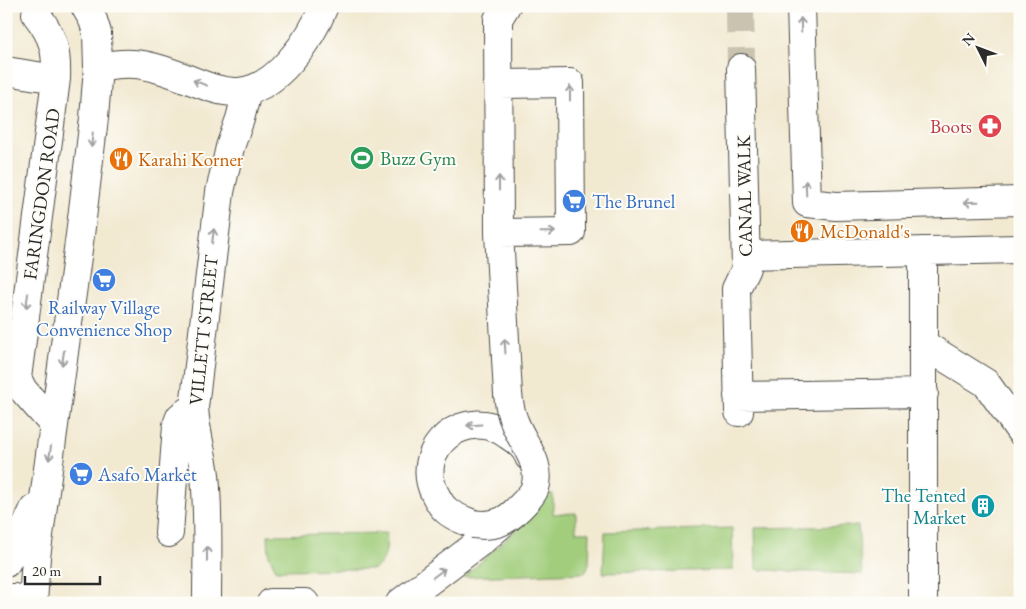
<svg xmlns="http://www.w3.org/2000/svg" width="1026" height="609" font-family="'EB Garamond',serif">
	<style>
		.grass { fill: #a1cd7b; stroke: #667c53 }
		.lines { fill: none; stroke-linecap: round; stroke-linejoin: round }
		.minor-tunnel { stroke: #cac3b0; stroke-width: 28; stroke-dasharray: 28 14; stroke-linecap: butt }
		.minor-casing { stroke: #494844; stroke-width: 30 }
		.minor { stroke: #fff; stroke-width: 28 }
		.minor-bridge-casing { stroke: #494844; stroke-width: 30; stroke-linecap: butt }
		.minor-bridge { stroke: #fff; stroke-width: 28 }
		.oneway { stroke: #a0a0a0 }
		.labels { text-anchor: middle; stroke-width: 4; stroke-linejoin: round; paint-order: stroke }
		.health-label { font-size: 19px; fill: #be3a42; stroke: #fdfcf7; text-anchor: end }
		.leisure-label { font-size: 19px; fill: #27864d; stroke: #fdfcf7; text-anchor: start }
		.food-label { font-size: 19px; fill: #c56008; stroke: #fdfcf7; text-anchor: start }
		.street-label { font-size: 19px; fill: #2b2b2b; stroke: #fdfcf7 }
		.shop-label { font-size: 19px; fill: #366cbe; stroke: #fdfcf7; text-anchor: start }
		.culture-label { font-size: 19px; fill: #0d838f; stroke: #fdfcf7; text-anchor: end }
	</style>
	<rect width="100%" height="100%" fill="#fdfcf7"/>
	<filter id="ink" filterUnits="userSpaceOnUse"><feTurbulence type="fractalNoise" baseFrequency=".02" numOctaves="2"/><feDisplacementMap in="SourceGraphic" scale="10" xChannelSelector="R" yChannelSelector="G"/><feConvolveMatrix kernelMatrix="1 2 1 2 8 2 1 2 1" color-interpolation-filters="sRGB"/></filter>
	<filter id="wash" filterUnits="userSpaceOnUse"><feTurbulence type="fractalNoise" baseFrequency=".0096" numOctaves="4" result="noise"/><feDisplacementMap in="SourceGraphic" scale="20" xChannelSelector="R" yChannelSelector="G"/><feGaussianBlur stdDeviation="1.12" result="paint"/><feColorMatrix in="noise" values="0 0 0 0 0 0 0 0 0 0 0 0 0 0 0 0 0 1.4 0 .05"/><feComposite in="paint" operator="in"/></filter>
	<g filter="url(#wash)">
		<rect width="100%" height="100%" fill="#f2e9d1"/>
		<path class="grass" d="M542,494H553V514L576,513V532H590L589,564L585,573L464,577L528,519Z
			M858,526L862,574L760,570L756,568L755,528Z
			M732,528L733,570L603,573L605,532Z
			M387,533C386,547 388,561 374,569L276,570L269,555L268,535Z"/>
	</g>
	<g filter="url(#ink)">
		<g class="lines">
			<path class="minor-tunnel" d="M740,6L741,68"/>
			<g class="minor-casing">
				<path id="minor" d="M506,6L498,19L499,233L508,394
					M801,6L807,203L836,206L1020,201
					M36,14C54,37 57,51 56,79L17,378L23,390L54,425
					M98,67C113,64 128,62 143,65C204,76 237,122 290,61C305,44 316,27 324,6
					M6,71L56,79
					M498,84L570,83L571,232L499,233
					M923,251V603
					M746,255L1020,249
					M923,344L986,383L1020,431
					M738,396L924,393
					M739,412L736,289L746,268L741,68
					M473,524C464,520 453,517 446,510C441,506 438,500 435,494C412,448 466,404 508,435C516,440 526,448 529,457
					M169,533L177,425L180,417L194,407
					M6,563L19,542L34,509
					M6,598H14L19,603
					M33,603L36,557L80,235L94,118L98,67L97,33L93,20L85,6
					M207,603C207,560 209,518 205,475C202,452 195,430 194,407L220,192L230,147L240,119L247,92
					M271,603H305
					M400,603L484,539L513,514"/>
			</g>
			<use href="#minor" class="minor"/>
			<g class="minor-bridge-casing">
				<path id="minor-bridge" d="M473,524C492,527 505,523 518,509C524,503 532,496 535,488C543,464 522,443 514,421C510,412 509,403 508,394"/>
			</g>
			<use href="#minor-bridge" class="minor-bridge"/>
		</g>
		<defs><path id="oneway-shaft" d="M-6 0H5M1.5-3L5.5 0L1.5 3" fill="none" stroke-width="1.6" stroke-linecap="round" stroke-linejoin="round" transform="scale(1.25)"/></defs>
		<g class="oneway">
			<use href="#oneway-shaft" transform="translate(801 25) rotate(-92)"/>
			<use href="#oneway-shaft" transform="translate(200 83) rotate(-159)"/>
			<use href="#oneway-shaft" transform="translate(570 93) rotate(-90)"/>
			<use href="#oneway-shaft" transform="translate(92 140) rotate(96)"/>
			<use href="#oneway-shaft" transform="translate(499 183) rotate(-90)"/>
			<use href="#oneway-shaft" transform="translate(806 188) rotate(-92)"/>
			<use href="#oneway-shaft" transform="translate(971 202) rotate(179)"/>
			<use href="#oneway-shaft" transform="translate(548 232) rotate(-1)"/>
			<use href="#oneway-shaft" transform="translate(213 236) rotate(-83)"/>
			<use href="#oneway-shaft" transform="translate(27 301) rotate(98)"/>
			<use href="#oneway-shaft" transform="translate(505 346) rotate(-93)"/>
			<use href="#oneway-shaft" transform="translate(63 358) rotate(98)"/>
			<use href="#oneway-shaft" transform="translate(474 425) rotate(176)"/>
			<use href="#oneway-shaft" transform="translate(50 453) rotate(98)"/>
			<use href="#oneway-shaft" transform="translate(207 554) rotate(-90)"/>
			<use href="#oneway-shaft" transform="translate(439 573) rotate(-37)"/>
		</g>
	</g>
	<defs>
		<g id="pharmacy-disc" transform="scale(1.25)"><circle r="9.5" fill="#e0444e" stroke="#fdfcf7"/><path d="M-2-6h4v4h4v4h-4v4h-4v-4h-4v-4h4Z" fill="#fff"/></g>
		<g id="stadium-disc" transform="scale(1.25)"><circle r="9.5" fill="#2e9e5b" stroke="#fdfcf7"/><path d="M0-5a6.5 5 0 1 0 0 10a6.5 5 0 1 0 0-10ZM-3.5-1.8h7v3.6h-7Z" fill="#fff"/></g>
		<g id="restaurant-disc" transform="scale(1.25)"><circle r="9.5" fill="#e8710a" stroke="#fdfcf7"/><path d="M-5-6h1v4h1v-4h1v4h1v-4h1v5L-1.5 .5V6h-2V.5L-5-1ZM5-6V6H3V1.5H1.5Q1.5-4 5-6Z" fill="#fff"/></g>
		<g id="supermarket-disc" transform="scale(1.25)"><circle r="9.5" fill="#3f7fe0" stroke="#fdfcf7"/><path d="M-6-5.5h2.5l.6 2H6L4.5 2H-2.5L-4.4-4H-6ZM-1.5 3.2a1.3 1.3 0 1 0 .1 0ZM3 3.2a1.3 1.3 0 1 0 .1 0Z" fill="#fff"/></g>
		<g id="building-disc" transform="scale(1.25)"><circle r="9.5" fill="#0f9aa8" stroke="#fdfcf7"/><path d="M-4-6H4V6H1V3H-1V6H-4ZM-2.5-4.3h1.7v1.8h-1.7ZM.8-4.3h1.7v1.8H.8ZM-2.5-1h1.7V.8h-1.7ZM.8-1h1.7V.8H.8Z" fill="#fff"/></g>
	</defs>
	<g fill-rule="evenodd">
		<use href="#pharmacy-disc" x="990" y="126"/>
		<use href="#stadium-disc" x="362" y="158"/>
		<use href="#restaurant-disc" x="121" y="159"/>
		<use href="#supermarket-disc" x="574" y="201"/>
		<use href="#restaurant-disc" x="802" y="231"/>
		<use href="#supermarket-disc" x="104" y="280"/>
		<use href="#supermarket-disc" x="81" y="474"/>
		<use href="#building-disc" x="983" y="506"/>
	</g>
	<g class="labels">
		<g class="health-label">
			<text x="972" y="133">Boots</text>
		</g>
		<g class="leisure-label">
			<text x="380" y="165">Buzz Gym</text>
		</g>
		<g class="food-label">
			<text x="138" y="166">Karahi Korner</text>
			<text x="820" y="238">McDonald's</text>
		</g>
		<g class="street-label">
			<text transform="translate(41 194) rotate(-82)" y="7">FARINGDON ROAD</text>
			<text transform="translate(744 196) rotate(-91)" y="7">CANAL WALK</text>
			<text transform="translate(203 330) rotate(-84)" y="7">VILLETT STREET</text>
		</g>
		<g class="shop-label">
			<text x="592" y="208">The Brunel</text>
			<text x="104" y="314" text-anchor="middle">Railway Village<tspan x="104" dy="22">Convenience Shop</tspan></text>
			<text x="98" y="481">Asafo Market</text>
		</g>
		<g class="culture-label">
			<text x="966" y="502">The Tented<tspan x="966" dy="22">Market</tspan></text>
		</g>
	</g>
	<rect width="1026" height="609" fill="none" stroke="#fdfcf7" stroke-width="25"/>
	<g transform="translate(978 48) rotate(312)" stroke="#fdfcf7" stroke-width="4" paint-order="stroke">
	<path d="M0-4L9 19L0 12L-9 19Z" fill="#2b2b2b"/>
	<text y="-8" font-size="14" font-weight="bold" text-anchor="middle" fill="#2b2b2b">N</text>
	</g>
	<path d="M25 576v8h75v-8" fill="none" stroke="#2b2b2b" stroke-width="2.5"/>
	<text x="32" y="576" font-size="15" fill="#2b2b2b" stroke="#fdfcf7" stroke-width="4" paint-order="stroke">20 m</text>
</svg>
